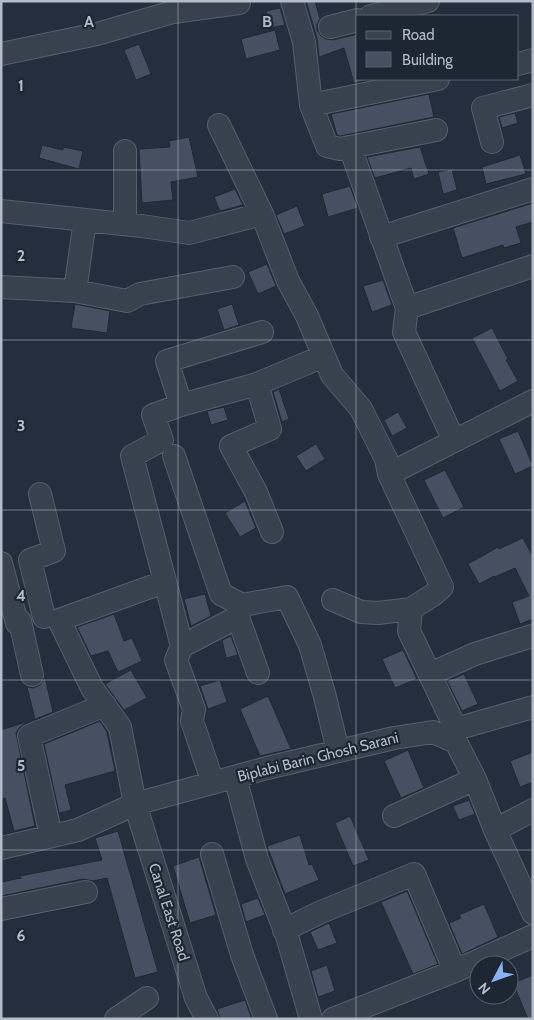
<svg xmlns="http://www.w3.org/2000/svg" width="534" height="1020" font-family="Cabin,sans-serif">
	<style>
		.building { fill: #455162; stroke: #1f2835 }
		.lines { fill: none; stroke-linecap: round; stroke-linejoin: round }
		.minor-casing { stroke: #565f6c; stroke-width: 24 }
		.minor { stroke: #38414e; stroke-width: 22 }
		.grid { fill: none; stroke: #b4bcc9; stroke-width: 1; stroke-opacity: 0.55 }
		.labels { text-anchor: middle; stroke-width: 4.5; stroke-linejoin: round; paint-order: stroke }
		.street-label { font-size: 15px; fill: #b4bcc9; stroke: #1d2633 }
		.grid-label { font-size: 16px; text-anchor: middle; font-weight: bold; fill: #b4bcc9; stroke: #1d2633; stroke-width: 4.5; stroke-linejoin: round; paint-order: stroke }
	</style>
	<rect width="100%" height="100%" fill="#242f3e"/>
	<path class="building" d="M306,1H315L320,19L317,24V30L321,36L326,39L333,40L358,34V79H374L354,83L344,48L319,57L317,38Z
		M280,8L285,25L269,28L266,11Z
		M275,30L280,50L246,59L241,39Z
		M139,44L151,74L136,80L124,50Z
		M429,94L434,117L340,136L337,135L331,114Z
		M515,113L518,123L502,128L499,117Z
		M189,137L198,177L171,182L173,200L142,203L139,149L170,147L169,141Z
		M42,145L63,150V147L83,151L79,169L39,158Z
		M420,147L429,174L414,179L411,168L375,178L367,157Z
		M520,155L526,174L486,184L482,167Z
		M452,169L457,190L443,194L438,172Z
		M350,186L358,208L328,217L322,194Z
		M235,189L243,205L220,211L214,197Z
		M533,203V222L516,227L521,243L504,248L503,245L462,258L453,228Z
		M297,206L305,226L284,234L276,215Z
		M267,264L276,286L258,294L248,272Z
		M383,280L392,305L372,312L363,286Z
		M75,304L110,311L107,333L71,328Z
		M232,304L239,325L224,330L217,309Z
		M492,328L508,359L506,360L518,381L500,391L472,338Z
		M279,389L289,419L282,422L273,392Z
		M224,407L228,420L211,425L207,411Z
		M398,412L407,428L392,436L384,420Z
		M518,431L533,466L515,474L499,439Z
		M316,444L325,459L306,471L296,456Z
		M445,470L464,507L443,518L424,480Z
		M245,501L256,528L240,537L225,513Z
		M523,538L533,557V619L520,624L512,602L529,596L515,568L495,577L494,576L479,584L468,564L498,547L499,549Z
		M205,594L211,616L191,626L184,599Z
		M114,614L124,641L132,638L142,661L118,672L108,651L91,656L77,627Z
		M231,636L238,655L226,658L222,640Z
		M403,650L417,679L395,688L382,659Z
		M131,670L147,698L124,710L105,684Z
		M464,674L478,704L462,711L447,681Z
		M45,677L53,712L24,724L19,728L16,733L35,826L14,831L5,798L1,799V730L35,719L27,687L34,688L40,685Z
		M220,680L227,702L208,709L200,686Z
		M268,696L291,749L260,756L240,709Z
		M100,721L107,732L115,771L65,785L71,810L59,813L44,744Z
		M408,750L424,788L401,798L384,761Z
		M533,752V782L520,787L510,761Z
		M469,800L475,814L459,820L453,806Z
		M350,816L369,860L353,866L335,823Z
		M118,831L158,972L135,978L107,878L93,881L83,879L1,896V882L21,878L20,876L102,860L95,838Z
		M300,835L309,865L312,864L319,880L285,894L267,846Z
		M199,857L216,915L190,923L173,866Z
		M407,891L438,964L413,974L381,902Z
		M258,898L265,915L246,922L241,904Z
		M484,904L498,937L462,954L449,923L461,918L459,915Z
		M329,923L337,943L318,950L310,932Z
		M327,965L335,991L318,997L311,971Z
		M533,975V1019H528L513,983Z
		M245,1000L252,1019H220L217,1009Z"/>
	<g class="lines">
		<g class="minor-casing">
			<path id="minor" d="M292,1L304,42L311,105L327,146L340,149L350,147L407,308L533,266
				M371,16L428,1
				M330,27L358,20
				M1,54L97,34L173,12L239,3L238,1
				M518,64L533,60
				M311,105L438,79
				M219,125L262,214L288,281L307,316L332,375L361,409L386,459L389,474L442,587L433,595L411,609L409,631L456,729
				M492,142L483,108L533,95
				M350,147L436,130
				M125,151V224
				M1,211L142,226L189,233L262,214
				M381,237L533,189
				M1,287L75,291L127,301L140,294L233,277
				M75,291L85,220
				M407,308L404,332L454,441
				M257,384L270,429L231,446L256,492L272,532
				M181,405L167,361L262,332
				M174,456L221,594L242,605L238,617L258,673
				M389,474L533,401
				M40,494L54,551L30,560L44,617
				M1,563L17,623
				M164,582L59,620L92,688L120,727L135,804L196,998L207,1019
				M333,600L361,612L378,613L411,609
				M242,605L287,597L310,645L325,697L338,751
				M20,621L32,675
				M182,646L238,617
				M430,674L475,654L532,636L533,637
				M448,739L456,729L533,707
				M235,777L257,859L287,936L311,1019
				M213,783L192,721L194,709L176,660L182,646L132,456L162,440L153,415L181,405L257,384L324,356
				M394,816L475,779
				M495,830L533,810
				M51,836L29,736L105,705
				M1,848L78,830L135,804L267,768L394,738L433,732L456,742L475,779L495,830L533,913
				M212,854L242,955L266,1019
				M1,909L86,892
				M284,930L321,912L414,874L455,971
				M116,1019L147,998
				M333,1019L455,971L533,936"/>
		</g>
		<use href="#minor" class="minor"/>
	</g>
	<path class="grid" d="M178,1V1019M356,1V1019M1,170H533M1,340H533M1,510H533M1,680H533M1,850H533"/>
	<g class="labels">
		<g class="street-label">
			<text transform="translate(318 757) rotate(-14)" y="5">Biplabi Barin Ghosh Sarani</text>
			<text transform="translate(169 912) rotate(72)" y="5">Canal East Road</text>
		</g>
	</g>
	<g class="grid-label">
		<text x="89" y="27">A</text>
		<text x="267" y="27">B</text>
		<text x="21" y="91">1</text>
		<text x="21" y="261">2</text>
		<text x="21" y="431">3</text>
		<text x="21" y="601">4</text>
		<text x="21" y="771">5</text>
		<text x="21" y="941">6</text>
	</g>
	<rect width="534" height="1020" fill="none" stroke="#b4bcc9" stroke-width="5"/>
	<rect x="356" y="15" width="162" height="65" fill="#1d2633" stroke="#59626f"/>
	<rect x="366" y="31" width="25" height="8" fill="#38414e" stroke="#59626f"/>
	<text x="402" y="40" font-size="15" fill="#b4bcc9">Road</text>
	<rect x="366" y="52" width="25" height="15" fill="#455162" stroke="#59626f"/>
	<text x="402" y="65" font-size="15" fill="#b4bcc9">Building</text>
	<g transform="translate(494 980) rotate(229)"><circle r="24" fill="#1d2633" stroke="#59626f"/>
	<path d="M0-4L9 19L0 12L-9 19Z" fill="#8ab4f8"/>
	<text y="-8" font-size="14" font-weight="bold" text-anchor="middle" fill="#b4bcc9">N</text>
	</g>
</svg>
